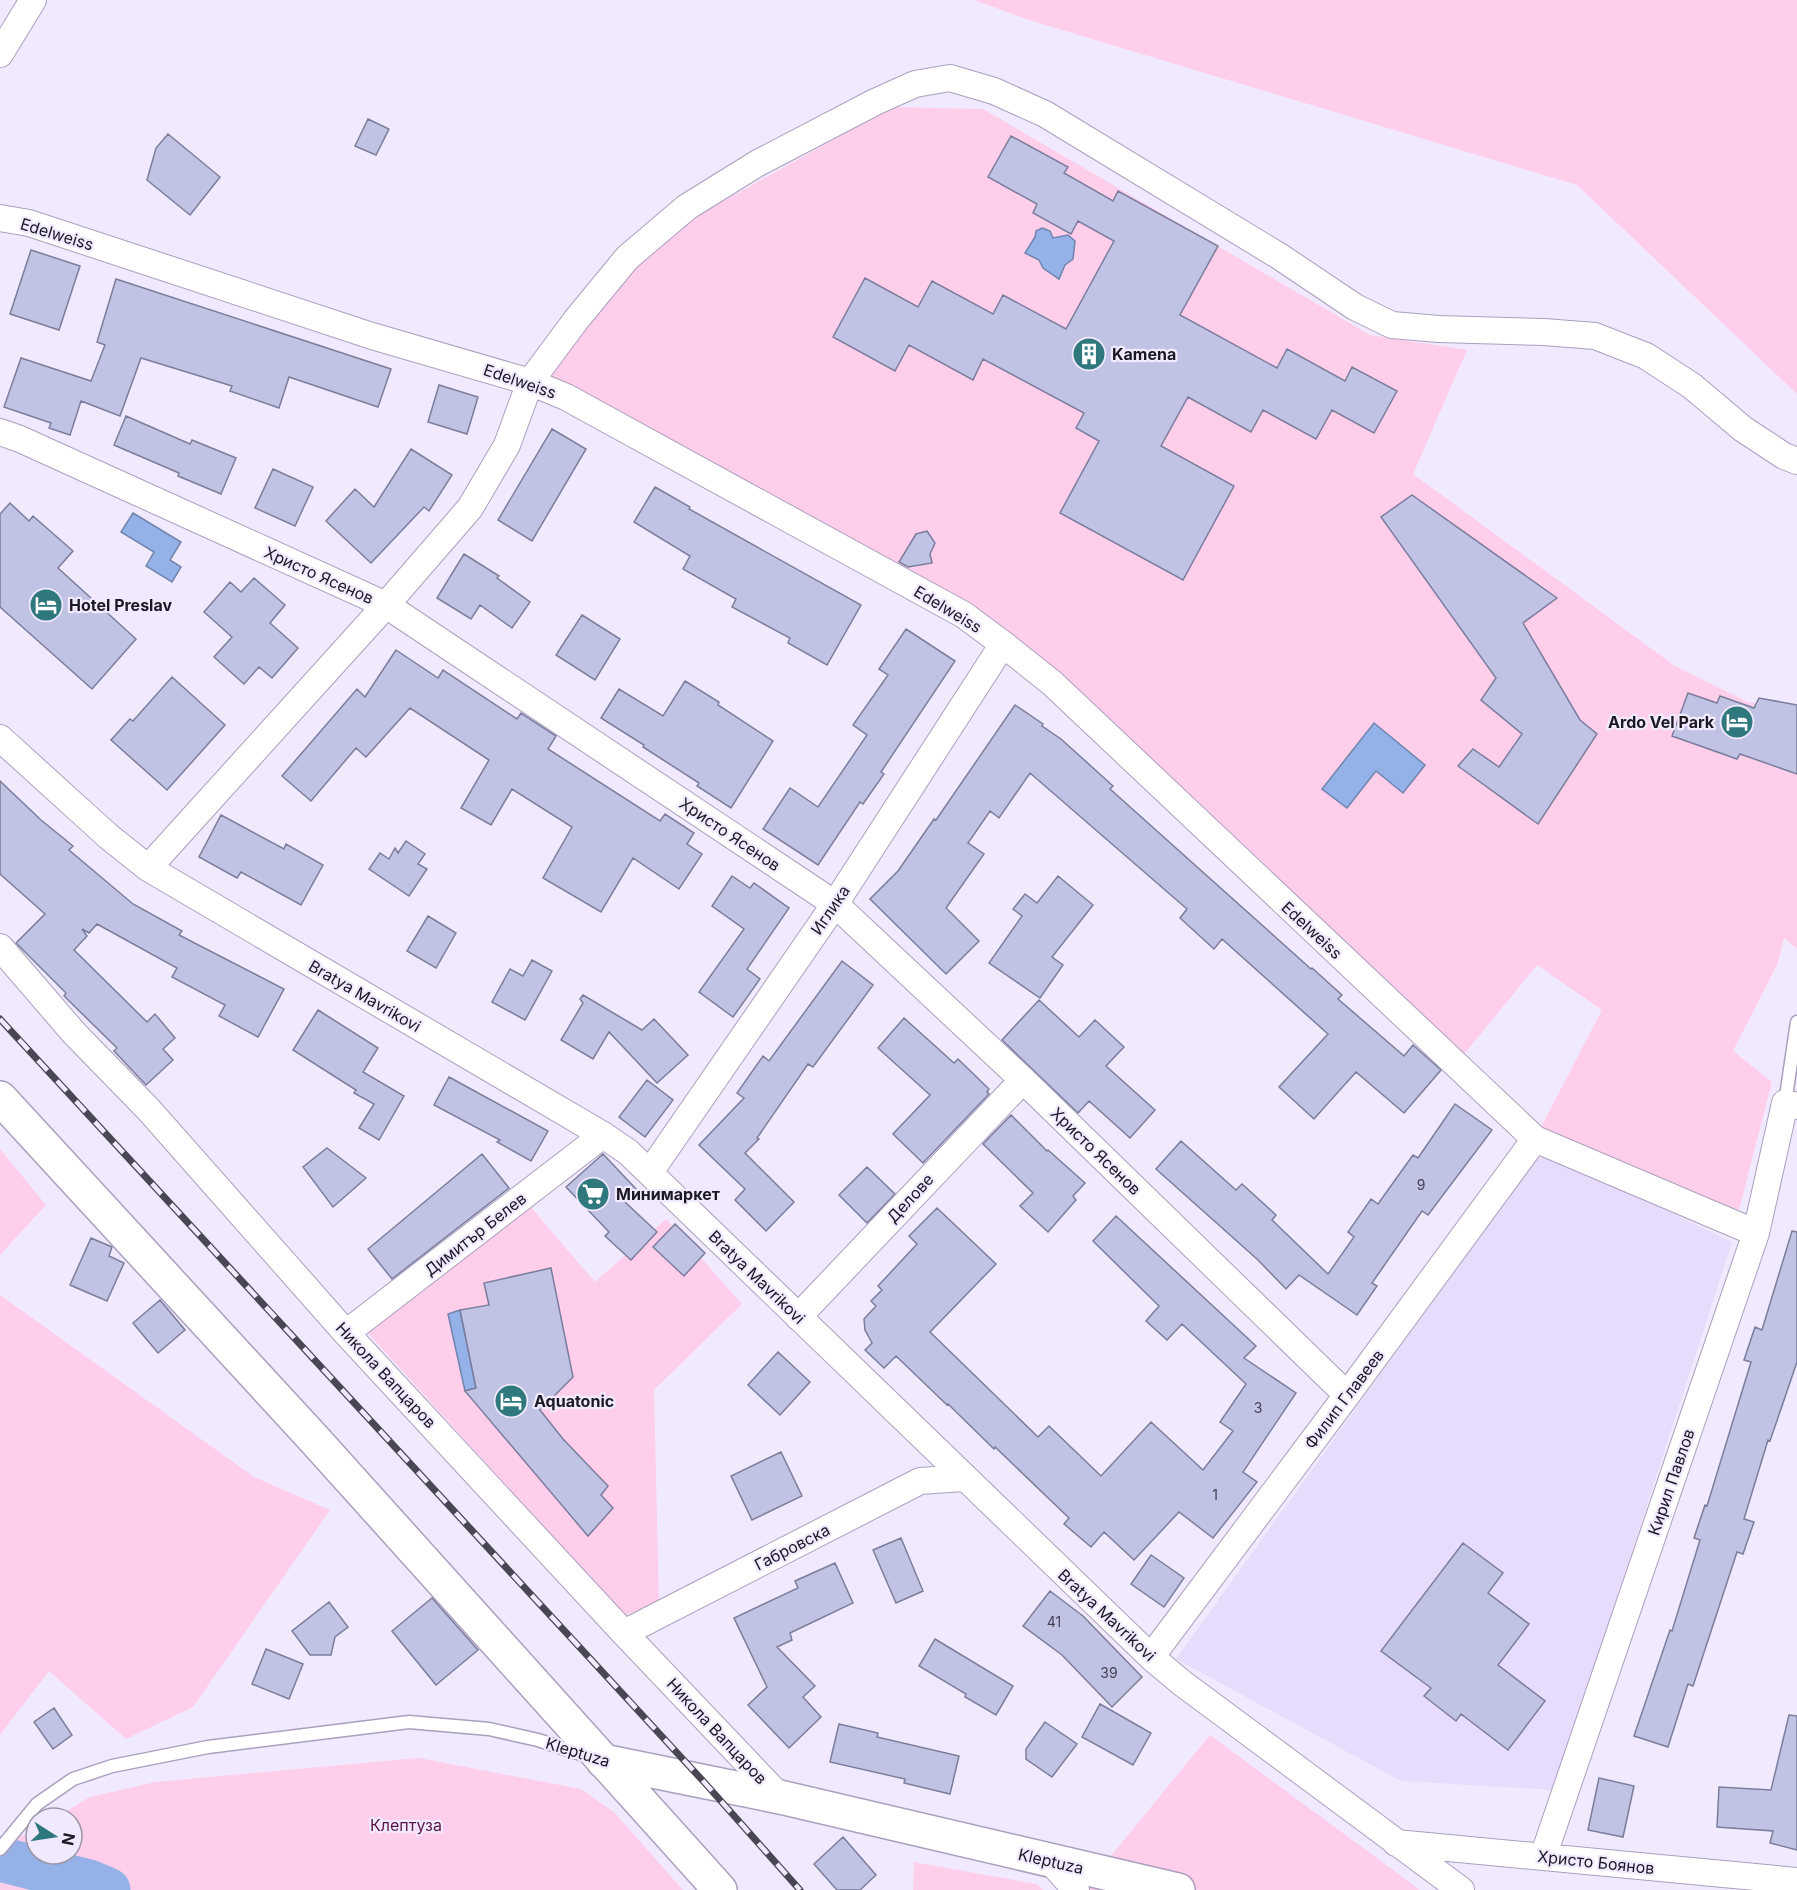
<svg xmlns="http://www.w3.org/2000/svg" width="1797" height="1890" font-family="Inter,sans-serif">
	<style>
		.built { fill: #e8dcfd }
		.green { fill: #ffceeb }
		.water { fill: #95b2e8; stroke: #7084ad; stroke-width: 1.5 }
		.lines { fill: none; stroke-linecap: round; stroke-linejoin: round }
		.river { stroke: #95b2e8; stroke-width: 45 }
		.building { fill: #c1c3e5; stroke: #7b7d9c; stroke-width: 1.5 }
		.lane-casing { stroke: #ab9fbf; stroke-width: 15 }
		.street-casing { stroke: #ab9fbf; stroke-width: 28 }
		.secondary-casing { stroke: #ab9fbf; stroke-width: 36 }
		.lane { stroke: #fff; stroke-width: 12 }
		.street { stroke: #fff; stroke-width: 26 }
		.secondary { stroke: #fff; stroke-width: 33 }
		.rail-casing { stroke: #4b4654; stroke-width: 7 }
		.rail { stroke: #f1e9fe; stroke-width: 4.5; stroke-dasharray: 14; stroke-linecap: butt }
		.labels { text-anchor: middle; stroke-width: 4.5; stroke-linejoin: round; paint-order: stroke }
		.number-label { font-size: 14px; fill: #444254 }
		.street-label { font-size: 16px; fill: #1b1723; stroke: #f1e9fe }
		.poi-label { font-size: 16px; font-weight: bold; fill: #1b1723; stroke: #f1e9fe; text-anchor: start }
		.park-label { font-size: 16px; fill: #5a1545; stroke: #f1e9fe }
	</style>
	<rect width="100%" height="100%" fill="#f1e9fe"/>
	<path class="built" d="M1552,1156L1732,1242L1555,1790L1401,1781L1176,1659L1536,1158Z"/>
	<path class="green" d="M974,0H1797V394L1577,185L1029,20Z
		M892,107L983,109L1370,335L1467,350L1413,474L1675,666L1748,702L1797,710V949L1784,938L1778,963L1733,1051L1772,1082L1739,1210L1720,1216L1539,1131L1602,1010L1537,965L1461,1058L1074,694L544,378L632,264L693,218Z
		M0,1149L46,1205L0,1255Z
		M528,1204L595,1282L666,1219L742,1304L654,1390L659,1605L623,1615L368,1333Z
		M0,1295L254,1477L330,1510L193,1707L126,1739L49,1671L0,1735Z
		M1210,1735L1420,1890H1083Z
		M419,1758L581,1789L614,1812L683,1890H0V1842L36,1832V1854H72V1818H55L90,1797L156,1782Z
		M914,1862L1036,1884L1044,1890H913Z"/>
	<path class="water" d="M1042,228L1050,231L1053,238L1068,235L1075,241L1073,259L1065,265L1059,279L1043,268L1039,260L1025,253L1035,237L1036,231Z
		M133,513L181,542L170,560L181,567L172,582L146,566L154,552L121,532Z
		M1374,723L1425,765L1403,793L1376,771L1347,808L1322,789Z
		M460,1310L476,1388L465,1391L448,1314Z"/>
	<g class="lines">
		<path class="river" d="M0,1859L89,1882L108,1890"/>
	</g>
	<path class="building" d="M368,119L389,129L376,155L355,146Z
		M168,134L220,177L190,215L147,180L156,148Z
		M1011,136L1068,167L1064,173L1113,201L1118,191L1218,246L1180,315L1277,368L1287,349L1345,381L1352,367L1397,391L1374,433L1332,410L1316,439L1263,410L1251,432L1188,397L1161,446L1234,486L1183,580L1060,513L1099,441L1076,428L1084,413L983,359L973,380L909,345L895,371L833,337L865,278L918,307L932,281L993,314L1003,295L1066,329L1114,241L1078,221L1071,234L1033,213L1037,204L988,177Z
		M31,250L80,266L59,330L10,314Z
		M116,279L391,369L378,407L289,377L279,408L230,391L232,386L141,358L120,416L81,401L70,435L49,428L51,423L4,407L21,358L91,381L105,345L97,342Z
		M439,385L478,397L467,434L428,422Z
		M126,416L190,444L192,440L236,458L221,494L178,476L179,473L114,445Z
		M552,429L586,449L532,541L498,520Z
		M411,449L452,475L429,511L424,507L371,563L326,521L355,489L374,507Z
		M273,469L313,487L295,526L255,508Z
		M655,487L690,507L689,509L861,605L827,665L788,643L790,638L732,607L736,599L683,569L690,556L634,522Z
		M1412,495L1557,598L1523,623L1580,720L1597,734L1538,824L1458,766L1473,749L1499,767L1522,734L1481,700L1496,678L1381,517Z
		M10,503L29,521L33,516L73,551L58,568L136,639L92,689L0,607V514Z
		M927,531L935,543L930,554L932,563L908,567L899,562L916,534Z
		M464,554L499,576L497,578L530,602L512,628L480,605L471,619L437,598Z
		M254,578L285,605L270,623L298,648L272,678L259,667L244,684L214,657L232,637L204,612L230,582L241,592Z
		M582,615L620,639L595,680L556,655Z
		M906,629L955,661L881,772L884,774L863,804L860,802L818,865L763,829L790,788L818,807L867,735L853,725L888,675L879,669Z
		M396,650L438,678L443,670L517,719L521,713L556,736L548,749L660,821L665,814L694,833L687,844L702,854L679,889L633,858L601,912L543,878L572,827L512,789L491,825L461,808L489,760L410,708L366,757L356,748L311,801L282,776L357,689L365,697Z
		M172,677L225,725L167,790L111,740L130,719L133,721Z
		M685,681L719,702L718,705L773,741L731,808L697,786L699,783L643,747L644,745L601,718L619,689L663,716Z
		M1688,693L1717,703L1720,696L1754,708L1759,698L1797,705V774L1740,754L1737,759L1672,736Z
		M1015,705L1043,724L1042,726L1061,739L1113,786L1110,789L1311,969L1312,968L1342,995L1338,999L1404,1056L1413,1045L1441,1070L1404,1113L1356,1072L1314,1119L1279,1087L1328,1034L1222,939L1214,949L1180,918L1187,909L1030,773L999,818L990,811L968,843L984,854L946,908L979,941L946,974L870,899L898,871L934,819L936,820Z
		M0,781L41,820L73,846L69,850L133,904L182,931L179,935L284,989L258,1037L219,1016L225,1005L172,977L177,968L97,924L89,933L82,929L87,936L74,950L147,1022L155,1014L175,1038L163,1049L173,1060L146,1085L114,1051L117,1048L64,996L66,993L16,943L45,914L0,874Z
		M221,815L284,849L286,844L323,865L301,905L241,872L237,878L199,857Z
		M406,841L425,854L418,864L427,869L409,896L369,869L380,853L389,859L395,848L398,853Z
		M732,876L750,888L754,883L789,908L747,969L760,979L733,1017L699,992L744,929L712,906Z
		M1058,876L1093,905L1052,957L1063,965L1040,998L989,963L1022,916L1013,909L1025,894L1037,903Z
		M428,916L456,933L436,968L407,951Z
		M532,960L552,971L525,1020L492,1002L510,969L523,976Z
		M842,961L873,985L813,1067L808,1064L757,1138L759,1139L745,1153L794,1202L766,1231L735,1200L745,1189L699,1145L744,1098L737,1093L763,1056L769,1061Z
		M583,995L642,1030L654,1019L688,1055L657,1083L609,1032L593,1059L561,1040L583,1003L580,999Z
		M1039,1000L1079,1037L1095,1020L1124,1047L1106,1066L1155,1110L1130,1138L1089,1101L1078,1113L1002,1040Z
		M318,1010L378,1048L363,1072L404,1096L379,1140L359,1128L374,1104L354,1093L356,1090L293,1050Z
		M904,1018L954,1063L958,1059L989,1089L987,1092L989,1094L923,1163L893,1134L930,1095L878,1048Z
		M449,1077L548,1131L531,1161L497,1142L500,1140L434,1105Z
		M647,1080L673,1100L645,1137L619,1117Z
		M1455,1104L1492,1130L1428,1215L1422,1211L1372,1283L1377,1286L1357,1315L1299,1275L1286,1289L1258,1260L1156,1169L1181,1141L1236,1190L1242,1184L1276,1215L1272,1220L1328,1274L1354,1237L1348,1232L1371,1199L1378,1204L1413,1155L1418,1158Z
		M1011,1115L1047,1151L1048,1150L1085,1183L1073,1196L1076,1200L1048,1232L1020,1206L1033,1193L983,1144Z
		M327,1148L366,1178L333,1207L303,1167Z
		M482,1154L509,1188L392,1279L368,1249Z
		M603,1154L637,1190L625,1202L657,1232L631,1260L605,1236L609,1232L566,1187Z
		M867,1167L895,1194L867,1223L839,1195Z
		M937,1208L996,1264L930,1332L1038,1437L1049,1426L1101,1476L1151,1422L1203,1470L1233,1431L1220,1422L1246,1384L1182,1324L1167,1340L1146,1321L1159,1306L1093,1241L1116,1216L1256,1346L1244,1358L1296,1393L1243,1472L1257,1482L1213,1538L1179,1512L1134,1560L1104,1532L1091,1547L1064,1524L1069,1518L995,1447L994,1449L948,1404L947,1405L896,1356L884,1368L865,1350L872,1343L865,1330L864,1319L876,1306L871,1301L882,1290L878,1286L917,1244L909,1236Z
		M675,1224L705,1253L684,1276L653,1247Z
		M1792,1231L1797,1232V1362L1770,1441L1768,1440L1744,1519L1754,1522L1743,1554L1737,1552L1693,1686L1688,1684L1668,1747L1634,1736L1670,1630L1672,1631L1700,1540L1694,1538L1705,1505L1707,1506L1751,1362L1744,1360L1755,1327L1762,1330Z
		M91,1238L112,1247L109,1256L124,1263L107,1301L70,1285Z
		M551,1268L573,1377L540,1410L563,1439L608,1486L601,1495L613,1508L588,1536L465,1391L476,1388L460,1310L489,1305L484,1283Z
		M160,1300L185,1330L158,1353L133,1323Z
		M778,1352L810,1382L780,1415L748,1385Z
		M781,1452L802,1496L752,1520L731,1476Z
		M901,1538L923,1591L896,1603L873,1550Z
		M1463,1543L1503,1573L1488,1593L1529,1624L1498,1665L1545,1701L1508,1750L1461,1714L1456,1721L1424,1696L1431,1688L1381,1651Z
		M1151,1555L1184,1578L1164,1607L1131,1584Z
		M835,1563L853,1603L790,1633L792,1640L777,1647L815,1686L803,1697L821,1717L789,1748L748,1705L767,1687L734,1618L798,1588L795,1581Z
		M1050,1591L1083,1616L1142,1677L1112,1707L1062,1655L1023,1626Z
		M432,1598L478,1650L436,1685L392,1631Z
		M329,1602L348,1627L335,1637L331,1655H310L292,1631Z
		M935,1639L1013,1686L996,1715L965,1697L966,1694L919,1666Z
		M266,1649L303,1664L289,1699L252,1684Z
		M1100,1704L1151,1733L1133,1765L1082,1737Z
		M54,1708L72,1735L53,1749L34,1722Z
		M1789,1715L1797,1716V1850L1770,1843L1773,1831L1717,1827L1719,1787L1771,1790Z
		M1045,1722L1077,1744L1052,1777L1026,1759V1749Z
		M839,1724L878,1733L877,1737L959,1756L950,1794L904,1783L905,1779L830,1762Z
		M1599,1778L1634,1786L1623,1837L1588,1830Z
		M843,1837L876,1875L860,1890H837L814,1864Z"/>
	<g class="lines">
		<g class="lane-casing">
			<path id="lane" d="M1785,1103L1797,1022
				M0,1849L37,1804L73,1779L112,1766L208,1747L409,1722L489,1729L538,1740L587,1756"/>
		</g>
		<g class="street-casing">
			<path id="street" d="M0,54L33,0
				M0,218L29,223L372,336L530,382L566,397L964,615L1003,644L1052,683L1535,1139L1756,1233
				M0,432L20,439L386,605L835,904L1023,1080L1347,1395
				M0,738L108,836L148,868L603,1135L628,1152L1151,1657L1182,1683L1461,1890
				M148,868L386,605L470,508L507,445L530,382L576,320L627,258L687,207L758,163L875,102L915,84L950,78L994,91L1045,114L1279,256L1355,307L1392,325L1439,329L1544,332L1595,336L1646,356L1692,386L1743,429L1784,456L1797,461
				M0,947L74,1033L149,1110L346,1333L624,1633L780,1797
				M650,1172L835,904L1003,644
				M798,1317L1023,1080
				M346,1333L603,1135
				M624,1633L920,1481L964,1478
				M1151,1657L1347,1395L1535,1139
				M1396,1843L1797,1881
				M1543,1857L1756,1233L1785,1103L1797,1106
				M1051,1862L1076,1890"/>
		</g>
		<g class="secondary-casing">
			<path id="secondary" d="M0,1098L314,1439L720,1890
				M603,1761L780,1797L1178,1890"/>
		</g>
		<use href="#lane" class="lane"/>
		<use href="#street" class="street"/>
		<use href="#secondary" class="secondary"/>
		<g class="rail-casing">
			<path id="rail" d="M0,1019L704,1782L800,1890"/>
		</g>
		<use href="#rail" class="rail"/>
	</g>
	<defs>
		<g id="building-disc" transform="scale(1.725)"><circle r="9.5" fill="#2f787e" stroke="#f1e9fe"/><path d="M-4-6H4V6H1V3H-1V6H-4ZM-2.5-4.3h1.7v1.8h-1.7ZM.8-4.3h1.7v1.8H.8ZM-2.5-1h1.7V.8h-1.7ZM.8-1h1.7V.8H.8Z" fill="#fff"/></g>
		<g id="hotel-disc" transform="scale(1.725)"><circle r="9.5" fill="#2f787e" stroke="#f1e9fe"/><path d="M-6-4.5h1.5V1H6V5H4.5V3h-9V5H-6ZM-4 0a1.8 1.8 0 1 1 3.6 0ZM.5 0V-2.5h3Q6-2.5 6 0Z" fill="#fff"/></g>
		<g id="supermarket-disc" transform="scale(1.725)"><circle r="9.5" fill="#2f787e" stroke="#f1e9fe"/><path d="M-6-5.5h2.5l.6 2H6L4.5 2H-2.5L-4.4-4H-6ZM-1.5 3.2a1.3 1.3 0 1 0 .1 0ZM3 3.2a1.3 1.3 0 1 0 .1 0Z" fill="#fff"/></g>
	</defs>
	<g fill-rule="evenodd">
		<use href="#building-disc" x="1089" y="354"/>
		<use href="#hotel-disc" x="46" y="605"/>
		<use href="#hotel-disc" x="1737" y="722"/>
		<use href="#supermarket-disc" x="593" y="1194"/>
		<use href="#hotel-disc" x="511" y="1401"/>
	</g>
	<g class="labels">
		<g class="number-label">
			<text x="1421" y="1190">9</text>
			<text x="1258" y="1413">3</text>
			<text x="1215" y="1500">1</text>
			<text x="1054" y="1627">41</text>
			<text x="1109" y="1678">39</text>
		</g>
		<g class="street-label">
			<text transform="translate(57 234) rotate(17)" y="6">Edelweiss</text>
			<text transform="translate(520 381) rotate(19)" y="6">Edelweiss</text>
			<text transform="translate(319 575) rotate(24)" y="6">Христо Ясенов</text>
			<text transform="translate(948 609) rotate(31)" y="6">Edelweiss</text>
			<text transform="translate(730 834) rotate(34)" y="6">Христо Ясенов</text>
			<text transform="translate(830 910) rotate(-56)" y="6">Иглика</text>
			<text transform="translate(1312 930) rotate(43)" y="6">Edelweiss</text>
			<text transform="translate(365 996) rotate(30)" y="6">Bratya Mavrikovi</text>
			<text transform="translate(1096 1151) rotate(44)" y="6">Христо Ясенов</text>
			<text transform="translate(910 1198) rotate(-47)" y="6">Делове</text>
			<text transform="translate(475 1234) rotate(-38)" y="6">Димитър Белев</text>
			<text transform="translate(757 1277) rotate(44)" y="6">Bratya Mavrikovi</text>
			<text transform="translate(386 1375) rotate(47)" y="6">Никола Вапцаров</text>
			<text transform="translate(1344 1399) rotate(-53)" y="6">Филип Главеев</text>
			<text transform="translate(1671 1482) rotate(-71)" y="6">Кирил Павлов</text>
			<text transform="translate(792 1547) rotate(-27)" y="6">Габровска</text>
			<text transform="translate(1107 1615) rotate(43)" y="6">Bratya Mavrikovi</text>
			<text transform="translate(717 1731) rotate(47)" y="6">Никола Вапцаров</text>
			<text transform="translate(578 1752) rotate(17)" y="6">Kleptuza</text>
			<text transform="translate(1051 1861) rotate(13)" y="6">Kleptuza</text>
			<text transform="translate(1596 1862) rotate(6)" y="6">Христо Боянов</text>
		</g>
		<g class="poi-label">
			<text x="1112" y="360">Kamena</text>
			<text x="69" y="611">Hotel Preslav</text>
			<text x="1714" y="728" text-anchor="end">Ardo Vel Park</text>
			<text x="616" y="1200">Минимаркет</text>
			<text x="534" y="1407">Aquatonic</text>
		</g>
		<g class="park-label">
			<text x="406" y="1831">Клептуза</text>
		</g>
	</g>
	<g transform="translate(54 1836) rotate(102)"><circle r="28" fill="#f1e9fe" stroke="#9b95a6" stroke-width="1.5"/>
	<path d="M0-4.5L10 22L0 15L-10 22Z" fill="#2f787e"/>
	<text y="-9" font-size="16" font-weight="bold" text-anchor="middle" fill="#1b1723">N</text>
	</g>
</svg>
